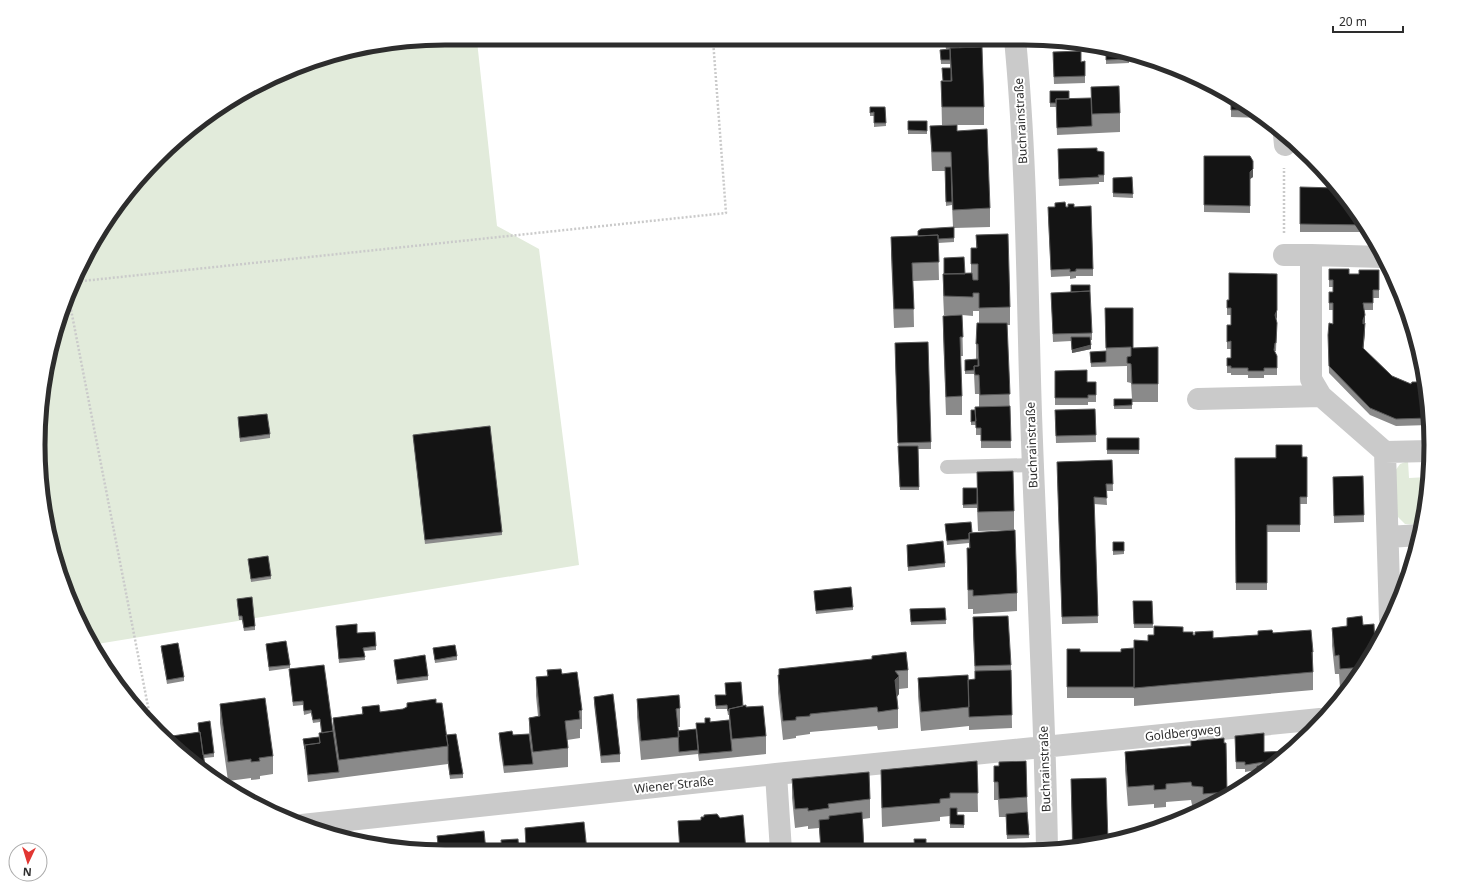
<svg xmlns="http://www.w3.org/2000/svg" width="1469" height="890" font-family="'Noto Sans',sans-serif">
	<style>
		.green { fill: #e2ebdb }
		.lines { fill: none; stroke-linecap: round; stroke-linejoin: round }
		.path { stroke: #cacaca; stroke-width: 2.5; stroke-dasharray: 2 2; stroke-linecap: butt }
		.lane { stroke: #cacaca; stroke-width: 14 }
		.street { stroke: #cacaca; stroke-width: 22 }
		.wall { fill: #8a8a8a }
		.shaded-wall { fill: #5a5a5a }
		.building { fill: #141414; stroke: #5a5a5a }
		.labels { text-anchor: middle; stroke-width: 4; stroke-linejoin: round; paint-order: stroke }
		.street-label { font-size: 12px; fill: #2d2d2d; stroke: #fff }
		.rim { fill: none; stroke: #2d2d2d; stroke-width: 5 }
	</style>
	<rect width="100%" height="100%" fill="#fff"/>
	<path class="green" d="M477,41L497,226L539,249L579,565L91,645L60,576L46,524L38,445L42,392L60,314L80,265L122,197L197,122L265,80L314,60L392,42Z
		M1408,461L1409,478L1428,477L1423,525L1405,524L1397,516L1395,471L1400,464Z"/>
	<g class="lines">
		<path class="path" d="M1284,233V168
			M73,282L726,213L713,40
			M68,294L152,727"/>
		<path class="lane" d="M947,467L1033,465"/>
		<path class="street" d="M1015,39C1027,164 1027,289 1031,414C1036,560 1045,705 1047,851
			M1284,135L1285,145
			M1284,255H1311V379L1321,396
			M1311,255L1383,257
			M1198,399L1321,396L1385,452L1430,451
			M1385,452L1390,619
			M1388,537L1420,535
			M776,774L781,851
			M302,825L776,774L1320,719"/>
	</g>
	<path class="wall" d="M941,39H978V42L959,43V48L984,107V125H957V131L990,208V227L954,228V242L938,243L939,280L913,281L914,327L894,328L891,255V237L918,236L953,227L952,205L946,206L945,171H932L930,126H942L941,81H943L950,68V64H941L940,50L950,49H946L945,44H941Z
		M1038,39H1051L1072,44L1038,46Z
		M1106,50L1129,55V63L1106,64Z
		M1053,59L1081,62L1085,76V83L1054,84Z
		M1091,87L1120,113V132L1057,135L1056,107H1050V91L1069,99L1091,98Z
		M1231,97L1250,107L1264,118L1231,117Z
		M870,107H885L886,126L874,127V116H870Z
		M908,121H927V134H908Z
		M1058,149L1097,151L1104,152V182H1099V184L1059,186Z
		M1204,156L1253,161V177L1250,179V213L1204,212Z
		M1132,177L1133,198L1113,197V178Z
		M1300,187L1363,219L1370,232H1300Z
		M1066,207H1074L1093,269V276H1076V278L1070,279V276L1051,277L1048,214Z
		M976,235L1010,307V325H1007L1011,448H981V435H976V425H971V410H975L979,407V394H975L974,374H965V360L976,359V344L979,323V311H973V316L962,315L963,356H960L962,396V415H946L943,334V316L960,315H944L943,293V274L971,273V248H976Z
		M1329,269L1349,274H1359L1379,270V298H1373V310H1364L1365,322L1364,323L1365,331L1363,348L1392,376L1411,384L1425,382L1429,425L1396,426L1370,415L1329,373L1328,335L1333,324V310H1329V292H1333V287H1329Z
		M1277,274V317L1276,319L1277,323L1276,351H1275V352L1277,356V375H1264V378H1248V375H1231V373H1227V358H1231V349H1227V325H1231V315H1227V300H1229Z
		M1051,293L1092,333V340H1091V349L1072,353L1071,341L1053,342Z
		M1105,308L1133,348L1158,347V402H1132V409H1114V399H1132L1131,383L1127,382V366L1091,367L1090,352L1106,354Z
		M895,350L931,442V449H918L919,490H900Z
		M1055,371L1087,382L1096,395V402H1088V405H1055Z
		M1095,409L1096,442L1056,443L1055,418Z
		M238,417L270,434V438L240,442Z
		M413,435L502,532V535L425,544Z
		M1107,438H1139V454H1107Z
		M1307,457V504H1300V532H1267V590H1236L1235,458Z
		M1112,460L1113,491H1106L1107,505L1094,504L1098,623L1062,624L1057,469Z
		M977,472L1014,511V530L978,531L977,508H963V488L977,492Z
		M1363,476L1364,522L1334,523L1333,477Z
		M945,524L972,532L1017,593V611L973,614V609H968L967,548H969V543L947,545Z
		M1113,542H1124V554L1113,555Z
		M907,545L945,563V567L908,571Z
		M248,559L271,576V579L251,582Z
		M814,591L853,607V610L816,614Z
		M237,599L255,626V630L244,631L242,620H239Z
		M1133,601H1152L1153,628H1134Z
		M945,608L946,624L911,625L910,609Z
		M973,617L1011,665L1012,728L969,730V726L921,731L918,696V678L968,680L975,679L973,635Z
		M1347,618L1363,625L1375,647L1362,671L1348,687L1340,688L1339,674H1335L1332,646V628L1347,626Z
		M336,626L357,633L376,646V650L364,651L365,660L339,663Z
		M1183,632L1193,635L1213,638L1258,635L1273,633L1313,652V690L1134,706V698H1067V649L1080,652H1121L1134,648L1148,641L1154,635Z
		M266,644L290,665V668L269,671Z
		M161,646L184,677V681L167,684L161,649Z
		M433,648L457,656V660L435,663Z
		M394,660L428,676V680L397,684Z
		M289,669L333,731V718L362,714V707L380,712L403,709L407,707V703H436L446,735L463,774V778L450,779L448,764L308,782L303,739L319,737V733H321L320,722L313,723L311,713L304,715L303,705L293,706Z
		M779,669L908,670V688L899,689V694L897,697L898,709V728L878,730L877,726L810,732V734L796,736V738L783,740L778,693V675H779Z
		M547,670L562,674L582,710V729H580V738L567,740L568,748V767L504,773L499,740V733L513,735L529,734V718L538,716L536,696V677L547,676Z
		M725,683L743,706L746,707L766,736V754L699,761L698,754L641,760L637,717V699L680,708V727H678V731L696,729V723H705V718L710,722L729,720V715H728L727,709H716L715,699L726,695Z
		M594,697L620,754V762L601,763L594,704Z
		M220,704L273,756V774L260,776V779L251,780V778L228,781L220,723Z
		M198,723L214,753V757L204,758L206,773L173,745L172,736L199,732Z
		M1235,736L1264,752L1292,751L1257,770L1245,772V769H1236Z
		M1191,741L1226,743L1227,798L1203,808V805H1192L1191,800L1166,802V807L1154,808V804L1128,806L1125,770V752L1191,746Z
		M977,761L978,812H957V815H964V828H950V816L940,817V821L882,827L881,789V770Z
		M994,766L1027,797L1029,838L1007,839L1006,817H999L998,800H994Z
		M792,779L870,799V818L863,819L864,851H821L819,828L808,829V826L795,828L792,798Z
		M1071,779L1108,842L1072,848Z
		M437,836L485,843L498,851H438Z"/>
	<path class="shaded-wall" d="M1253,169V177L1250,179V172Z
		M1277,310V317L1275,322V315Z
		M1365,315V322L1363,327V320Z
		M1365,323V331L1363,355V348Z
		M1091,345V349L1072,353V350Z
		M899,676V694L895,699V680Z"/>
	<path class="building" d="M982,47L984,107H942L941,81H952L950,48Z
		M950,49V60H941L940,50Z
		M1106,50L1129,55V59L1106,60Z
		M1081,51V62L1085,61V76L1054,77L1053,52Z
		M942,68H951V81H943Z
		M1119,86L1120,113L1092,114L1091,87Z
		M1050,91H1069V99H1056V103H1050Z
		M1231,97L1250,107L1255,110H1231Z
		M1091,98L1092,126L1057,128L1056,99Z
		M870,107H885L886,123H874V112L870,113Z
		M908,121H927V131L908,130Z
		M957,125V131L987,129L990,208L953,210L951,152H932L930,126Z
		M1097,148V151L1104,152V175H1098L1099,177L1059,179L1058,149Z
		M1204,156H1250L1253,161V169L1250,172V206L1204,205Z
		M945,167H951L952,202H946Z
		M1132,177L1133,194L1113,193V178Z
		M1300,187L1337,188L1363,219L1366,225L1300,224Z
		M1065,202L1066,207H1068V204H1074V207L1091,206L1093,269H1076V271L1070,272V269L1051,270L1048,207H1055V203Z
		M954,227V238L938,239V235L918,236V231L921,229Z
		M1008,234L1010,307L979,308V293H973V297L944,296L943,274L972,273L973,280H978V264H971V248H977L976,235Z
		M938,235L939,262L912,263L914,309H894L891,237Z
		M964,257L965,274H944V258Z
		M1329,269H1349V274H1359V270H1379V290H1373V303H1363L1365,315L1363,320V324L1365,323L1363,348L1392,376L1411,384L1412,382H1425L1428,418L1396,419L1370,408L1329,366L1328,335L1329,323L1333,324V303H1329V292H1333V280H1329Z
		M1229,273L1277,274V310L1275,315L1277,323L1276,343H1275L1274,350L1277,356V368H1264V371H1248V368H1231V366H1227V358H1231V341L1227,342V325H1231V308H1227V300H1229Z
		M1071,285H1090V291L1071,292Z
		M1090,291L1092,333L1053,334L1051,293Z
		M1105,308H1133V348L1158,347V384H1132L1131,364L1127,363V357L1131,356V347L1106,348Z
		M962,315L963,337H960L962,396L946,397L943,316Z
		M977,323H1007L1010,394L980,395L979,375H975L974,366H979L978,344H976Z
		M1071,337H1090L1091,345L1072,350Z
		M928,342L931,442L898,443L895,343Z
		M1106,351V362L1091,363L1090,352Z
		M978,359V366H974V370L965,371V360Z
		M1087,370V382H1096V395H1088V398H1055V371Z
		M1114,399H1132V405L1114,406Z
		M1010,406L1011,441H981V428H976L975,407Z
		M1095,409L1096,435L1056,436L1055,410Z
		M971,410H975L976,421L971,422Z
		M267,414L270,434L240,438L238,417Z
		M490,426L502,532L425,540L413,435Z
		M1107,438H1139V450H1107Z
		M1276,445H1302V457H1307V497H1300V525H1267V583H1236L1235,458H1276Z
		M898,446H918L919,487H900Z
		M1112,460L1113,484H1106L1107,498L1094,497L1098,616L1062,617L1057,462Z
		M1013,471L1014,511L978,512L977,472Z
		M1363,476L1364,515L1334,516L1333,477Z
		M963,488H977V504L963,505Z
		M971,522L972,532L969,533V539L947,541L945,524Z
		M1015,530L1017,593L973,596V590H968L967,548H970L969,533Z
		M943,541L945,563L908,567L907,545Z
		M1113,542H1124V551H1113Z
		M1410,553V556H1414L1408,574V554Z
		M268,556L271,576L251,579L248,559Z
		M851,587L853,607L816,611L814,591Z
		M252,597L255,626L244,628L242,616H239L237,599Z
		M1133,601H1152L1153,624H1134Z
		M945,608L946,620L911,622L910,609Z
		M1008,616L1011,665L975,666L973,617Z
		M1362,616L1363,625L1374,624L1375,647L1364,667L1340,669L1339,655L1335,656L1332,628L1347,626V618Z
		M357,624V633L375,632L376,646L363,648L365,657L339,659L336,626Z
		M1154,626L1183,627V632H1193V635H1195V632L1213,631V638L1258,635V631L1272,630L1273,633L1311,630L1313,652H1312L1313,672L1134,688V640L1148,641V635H1154Z
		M286,641L290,665L269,667L266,644Z
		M178,643L184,677L167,680L161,646Z
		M455,645L457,656L435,660L433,648Z
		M1134,648V687H1067V649H1080V652H1121V649Z
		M906,652L908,670L895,671L899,676L895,680L898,709L878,712L877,707L810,714V716L796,717V720L783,721L778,675H779V669L872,659V656Z
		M425,655L428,676L397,680L394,660Z
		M324,665L333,731L322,733L320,719L313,720L311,710L304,711L303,701L293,702L289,669Z
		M561,669L562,674L577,672L582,710L579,711L580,719L565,721L568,748L533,752L529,718L540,716L536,677L548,676L547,670Z
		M1011,670L1012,715L969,717L968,680L975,679V671Z
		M968,675L969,707L921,712L918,678Z
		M741,682L743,706L729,709V711H728L727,705L716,706L715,695H726L725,683Z
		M613,694L620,754L601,756L594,697Z
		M679,695L680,708L676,709L679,737L641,741L637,699Z
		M265,698L273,756L259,758L260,761L251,762V759L228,762L220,704Z
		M436,699V703H442L448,746L339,760L333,718L363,714L362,707L379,705L380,712L403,709L407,707V703Z
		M746,705V707L763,706L766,736L732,739L729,709Z
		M705,718H710V722L729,720L732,751L699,754L696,723H705Z
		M210,721L214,753L203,755L200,732H199L198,723Z
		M696,729L698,750L679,752L678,731Z
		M333,731L339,772L308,775L305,745L320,743L319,733Z
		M512,731L513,735L529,734L533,764L504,766L499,733Z
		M200,732L206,773L174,746L172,736Z
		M1264,733V752L1292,751L1264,771V762L1245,765V762H1236L1235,736Z
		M456,734L463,774L450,775L448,760V746L446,735Z
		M319,737L320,743L305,745V749L303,739Z
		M1224,738V743H1226L1227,792L1203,794V787L1192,786L1191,782L1166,784V789L1154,790V785L1128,787L1125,752L1188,746H1191V741Z
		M977,761L978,793H950V798L940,799V803L882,808L881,770Z
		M1026,761L1027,797L999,799L998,782H994V766H999V762Z
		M1257,766H1264V771L1257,777Z
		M869,772L870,799L828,804L829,808L808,811V808L795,809L792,779Z
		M1106,778L1108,842L1073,847L1071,779Z
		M950,808H957V815H964V825L950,824Z
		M862,812L864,851H821L819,820L829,819V816Z
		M1027,812L1029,835H1007L1006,814Z
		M717,814L720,818L743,815L746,851H680L678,821L701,820V817H704V815Z
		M584,822L587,851H519V846H526L525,828Z
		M484,831L486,851H439L437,836Z
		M1144,832L1135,836L1134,833Z
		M518,839L519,851H502L501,840Z
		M914,839H926V851H915Z
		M394,843V846L382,844Z
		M485,843L497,846L498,851H486Z
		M963,846L975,847V851H963Z"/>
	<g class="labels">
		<g class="street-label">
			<text transform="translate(1021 121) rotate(-93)" y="4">Buchrainstraße</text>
			<text transform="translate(1032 445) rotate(-92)" y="4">Buchrainstraße</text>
			<text transform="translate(1183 733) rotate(-6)" y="4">Goldbergweg</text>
			<text transform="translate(1045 769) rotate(-92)" y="4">Buchrainstraße</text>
			<text transform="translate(674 785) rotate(-6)" y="4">Wiener Straße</text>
		</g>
	</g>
	<path d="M0 0H1469V890H0ZM445 45H1024A400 400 0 0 1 1424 445V445A400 400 0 0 1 1024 845H445A400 400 0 0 1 45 445V445A400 400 0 0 1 445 45Z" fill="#fff" fill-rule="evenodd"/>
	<path class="rim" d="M445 45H1024A400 400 0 0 1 1424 445V445A400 400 0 0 1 1024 845H445A400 400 0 0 1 45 445V445A400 400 0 0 1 445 45Z"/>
	<g transform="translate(28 862) rotate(184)"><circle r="19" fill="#ffffff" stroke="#ababab"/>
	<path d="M0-3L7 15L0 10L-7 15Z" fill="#e13632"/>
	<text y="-6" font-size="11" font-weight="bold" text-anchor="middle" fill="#2d2d2d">N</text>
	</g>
	<path d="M1333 26v6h70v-6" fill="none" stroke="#2d2d2d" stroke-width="2"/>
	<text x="1339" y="26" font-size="12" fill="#2d2d2d" stroke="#ffffff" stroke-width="3" paint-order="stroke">20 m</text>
</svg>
